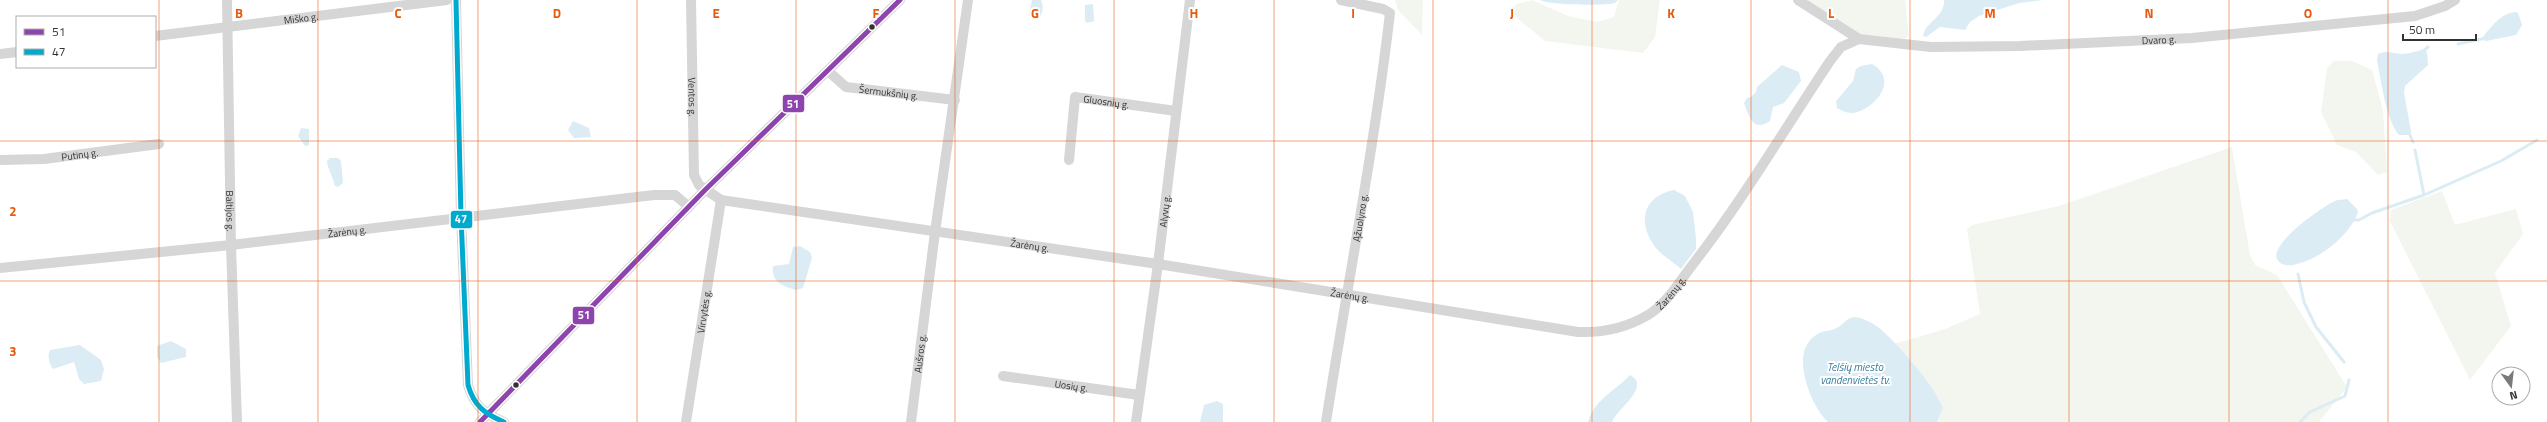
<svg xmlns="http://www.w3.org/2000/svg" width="2547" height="422" font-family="'Titillium Web',sans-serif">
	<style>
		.green { fill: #f3f6ee }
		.water { fill: #dbecf4 }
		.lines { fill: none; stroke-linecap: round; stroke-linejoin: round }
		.stream { stroke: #dbecf4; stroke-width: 3 }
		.minor { stroke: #d6d6d6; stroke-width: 10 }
		.bus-1-casing { stroke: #fff; stroke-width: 8 }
		.bus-2-casing { stroke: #fff; stroke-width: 8 }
		.bus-1 { stroke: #8e44ad; stroke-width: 5 }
		.bus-2 { stroke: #00a9ce; stroke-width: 5 }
		.grid { fill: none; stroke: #e8590c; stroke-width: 1; stroke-opacity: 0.55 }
		.bus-dot { fill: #323232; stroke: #fff; stroke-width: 1.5 }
		.labels { text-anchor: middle; stroke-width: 4; stroke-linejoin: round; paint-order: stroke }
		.street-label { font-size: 10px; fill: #323232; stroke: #fff }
		.water-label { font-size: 11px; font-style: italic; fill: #397c9c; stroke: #fff }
		.grid-label { font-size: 13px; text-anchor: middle; font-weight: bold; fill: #e8590c; stroke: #fff; stroke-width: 4; stroke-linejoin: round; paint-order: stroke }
		.line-badge { stroke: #fff; stroke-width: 1.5 }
		.badge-label { font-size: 11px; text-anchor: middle; font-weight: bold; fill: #fff }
	</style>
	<rect width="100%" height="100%" fill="#fff"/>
	<path class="green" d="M1395,0H1423L1422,35L1398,10Z
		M1532,0L1568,16L1597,22L1614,17L1619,0H1660L1655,37L1643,53L1545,41L1511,13L1516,4Z
		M1802,0H1905L1909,36L1905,39L1859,34Z
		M2334,61H2352L2372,70L2383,110L2387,172L2378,175L2356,152L2337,145L2321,112L2327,68Z
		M2232,147L2250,255L2255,265L2277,275L2347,387L2319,422H1937L1943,408L1940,400L1894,344L1945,329L1980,314L1967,229L1972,225L2059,206Z
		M2442,191L2455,225L2516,209L2523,234L2495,273L2511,326L2470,380L2390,221L2391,210Z"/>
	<path class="water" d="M1032,0H1041C1044,7 1043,14 1038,20L1032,19L1029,14Z
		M1540,0H1618L1615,3C1604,6 1547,5 1540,0Z
		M1944,0H2043L2019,3L1979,16L1970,22L1965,30L1940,27L1926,37L1923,36C1925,22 1945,17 1944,0Z
		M1093,4L1094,21L1087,23L1085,21V5Z
		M2515,12L2518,13L2522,25L2516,35L2486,41L2483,40V37C2492,26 2500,14 2515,12Z
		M2424,49L2427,52L2428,65L2405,86L2404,93L2411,131L2410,135H2399C2386,120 2381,80 2377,60L2378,54C2387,50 2392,53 2401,54C2409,54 2417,51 2424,49Z
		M1872,64C1901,81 1872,111 1852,113C1847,113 1842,111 1837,108L1836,101L1853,81L1856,69L1861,66Z
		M1782,65L1799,72L1801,81L1784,103L1773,107L1770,121C1753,133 1749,116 1744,103L1747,98L1751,97L1756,92L1757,87Z
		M573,121L589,128L591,137L574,138L568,130Z
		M301,128L309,129V145L305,146L298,136Z
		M330,158H338L341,161L343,183L338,187L335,186C333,177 327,167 327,161Z
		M1674,190L1685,196L1693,212L1696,239V249L1681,269C1672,261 1659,254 1653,244C1637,219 1645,196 1674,190Z
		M2347,199L2357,209L2358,213C2347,238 2319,260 2293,265C2287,266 2280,265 2277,259C2270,243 2322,207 2335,201C2339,199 2343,200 2347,199Z
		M800,246L810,252L812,258L803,288L796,290C782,286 771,282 773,266L789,264L793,247Z
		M1853,317C1861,317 1871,322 1878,327C1895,340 1937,389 1943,408L1937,422H1828C1812,408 1794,362 1808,343C1820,327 1829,334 1840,326C1845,322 1847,319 1853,317Z
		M171,341L186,349V357L161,363L157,357V346Z
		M80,345L101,360L104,369L101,381L84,384L79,379L74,362L53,369C49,363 47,357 50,350Z
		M1630,375C1652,386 1616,410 1612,422H1588C1595,399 1614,392 1630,375Z
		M1217,401L1223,404V422H1200L1204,405Z"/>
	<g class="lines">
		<path class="stream" d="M2458,44L2486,38
			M2422,52L2428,47
			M2409,133L2413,142
			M2424,195L2501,161L2537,140
			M2350,220H2359L2372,213L2424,195L2415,150
			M2298,274L2304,302L2316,327L2344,362
			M2300,422L2310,412L2345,396L2349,380"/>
		<g class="minor">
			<path id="s1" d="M227,0L231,245L237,422"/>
			<path d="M456,0L461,216L468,385C474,406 485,414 504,422"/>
			<path id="s2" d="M691,0L694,175L699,185L721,200L1158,264L1578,332C1603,333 1626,328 1648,315C1666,304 1678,284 1690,268C1741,203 1784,130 1830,61L1841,47L1859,39"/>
			<path id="s3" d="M1798,0L1859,39L1931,47L2020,46L2192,38L2415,16L2445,6L2455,0"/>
			<path id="s4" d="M155,36L447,0"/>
			<path d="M0,54L17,52"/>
			<path id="s5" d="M828,71L846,87L955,100"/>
			<path id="s6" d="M0,160L44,159L159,144"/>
			<path id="s7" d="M1069,160L1075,97L1176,111"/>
			<path id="s8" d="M0,268L231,245L654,195H675L689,207"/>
			<path id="s9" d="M1003,376L1139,395"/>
			<path d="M480,422L705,190L900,0"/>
			<path id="s10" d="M686,422L721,200"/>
			<path id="s11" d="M911,422L935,232L968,0"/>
			<path id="s12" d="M1136,422L1158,264L1190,0"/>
			<path id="s13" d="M1326,422C1347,286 1374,150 1390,13L1383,9L1341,0"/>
		</g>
		<g class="bus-1-casing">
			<path id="bus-1" d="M480,422L705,190L900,0"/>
		</g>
		<g class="bus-2-casing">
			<path id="bus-2" d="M456,0L461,216L468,385C474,406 485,414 504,422"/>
		</g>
		<use href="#bus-1" class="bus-1"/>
		<use href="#bus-2" class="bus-2"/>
	</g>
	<path class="grid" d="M159,0V422M318,0V422M478,0V422M637,0V422M796,0V422M955,0V422M1114,0V422M1274,0V422M1433,0V422M1592,0V422M1751,0V422M1910,0V422M2069,0V422M2229,0V422M2388,0V422M0,141H2547M0,281H2547"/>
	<g class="bus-dot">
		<circle cx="872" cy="27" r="3.5"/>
		<circle cx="516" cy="385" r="3.5"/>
	</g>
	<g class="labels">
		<g class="street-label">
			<text dy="4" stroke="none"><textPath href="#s4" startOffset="147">Miško g.</textPath></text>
			<text dy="4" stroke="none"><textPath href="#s3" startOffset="373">Dvaro g.</textPath></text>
			<text dy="4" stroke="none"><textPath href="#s5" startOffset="67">Šermukšnių g.</textPath></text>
			<text dy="4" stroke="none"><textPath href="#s2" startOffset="97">Ventos g.</textPath></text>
			<text dy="4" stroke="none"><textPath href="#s7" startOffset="95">Gluosnių g.</textPath></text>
			<text dy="4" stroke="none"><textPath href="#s6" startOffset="80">Putinų g.</textPath></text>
			<text dy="4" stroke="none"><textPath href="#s1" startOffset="211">Baltijos g.</textPath></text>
			<text dy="4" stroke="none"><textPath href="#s12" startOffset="213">Alyvų g.</textPath></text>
			<text dy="4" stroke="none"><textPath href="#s13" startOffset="207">Ąžuolyno g.</textPath></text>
			<text dy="4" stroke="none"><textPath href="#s8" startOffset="349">Žarėnų g.</textPath></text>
			<text dy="4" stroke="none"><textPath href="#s2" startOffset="525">Žarėnų g.</textPath></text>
			<text dy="4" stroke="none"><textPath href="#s2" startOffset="1185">Žarėnų g.</textPath></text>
			<text dy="4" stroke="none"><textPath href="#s2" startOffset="849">Žarėnų g.</textPath></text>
			<text dy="4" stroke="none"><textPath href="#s10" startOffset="112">Virvytės g.</textPath></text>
			<text dy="4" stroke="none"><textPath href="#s11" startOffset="69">Aušros g.</textPath></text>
			<text dy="4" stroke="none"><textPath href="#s9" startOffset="69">Uosių g.</textPath></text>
		</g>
		<g class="water-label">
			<text x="1855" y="371">Telšių miesto<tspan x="1855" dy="13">vandenvietės tv.</tspan></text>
		</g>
	</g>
	<g class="grid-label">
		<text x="239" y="18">B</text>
		<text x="398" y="18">C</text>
		<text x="557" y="18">D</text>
		<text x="716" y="18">E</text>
		<text x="876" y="18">F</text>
		<text x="1035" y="18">G</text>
		<text x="1194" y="18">H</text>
		<text x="1353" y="18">I</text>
		<text x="1512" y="18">J</text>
		<text x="1671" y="18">K</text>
		<text x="1831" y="18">L</text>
		<text x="1990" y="18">M</text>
		<text x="2149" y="18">N</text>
		<text x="2308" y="18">O</text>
		<text x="13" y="216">2</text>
		<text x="13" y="356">3</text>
	</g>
	<g class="line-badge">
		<rect x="782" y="94" width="23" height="19" rx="4" fill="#8e44ad"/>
		<rect x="450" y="210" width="23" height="19" rx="4" fill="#00a9ce"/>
		<rect x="572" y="306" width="23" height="19" rx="4" fill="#8e44ad"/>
	</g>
	<g class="badge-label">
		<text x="793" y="108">51</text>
		<text x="461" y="223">47</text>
		<text x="584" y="319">51</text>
	</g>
	<rect x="16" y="16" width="140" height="52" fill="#ffffff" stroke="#adadad"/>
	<rect x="24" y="29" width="20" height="6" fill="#8e44ad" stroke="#adadad"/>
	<text x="52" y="36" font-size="12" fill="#323232">51</text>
	<rect x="24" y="49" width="20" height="6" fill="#00a9ce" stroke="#adadad"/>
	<text x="52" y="56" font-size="12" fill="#323232">47</text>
	<g transform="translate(2511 386) rotate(165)"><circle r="19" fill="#ffffff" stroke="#adadad"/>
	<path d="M0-3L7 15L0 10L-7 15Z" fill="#7a7a7a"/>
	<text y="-6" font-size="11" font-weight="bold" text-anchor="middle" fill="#323232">N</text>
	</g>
	<path d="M2403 34v6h73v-6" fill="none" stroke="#323232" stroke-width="2"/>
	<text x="2409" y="34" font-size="12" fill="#323232" stroke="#ffffff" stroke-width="3" paint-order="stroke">50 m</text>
</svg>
